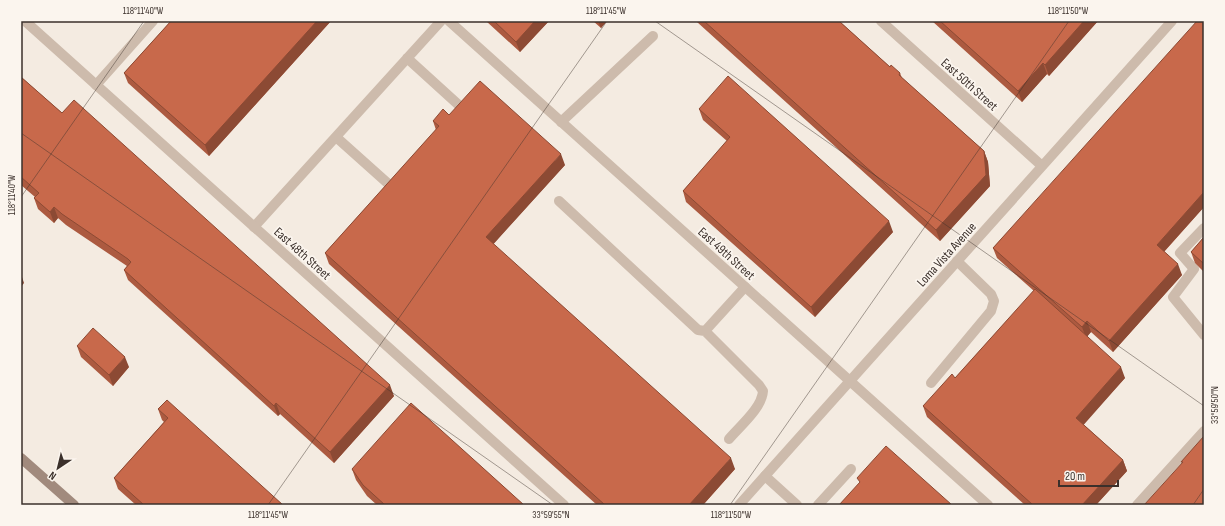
<svg xmlns="http://www.w3.org/2000/svg" width="1225" height="526" font-family="'Sofia Sans Condensed',sans-serif">
	<style>
		.lines { fill: none; stroke-linecap: round; stroke-linejoin: round }
		.service { stroke: #cdbbac; stroke-width: 10 }
		.minor { stroke: #cdbbac; stroke-width: 10 }
		.secondary { stroke: #a18a7d; stroke-width: 10 }
		.wall { fill: #ac5a40 }
		.shaded-wall { fill: #8c4a34 }
		.building { fill: #c8694b; stroke: #8c4a34 }
		.ticks { fill: none; stroke: #3b302b; stroke-width: 1; stroke-opacity: 0.45 }
		.labels { text-anchor: middle; stroke-width: 3.5; stroke-linejoin: round; paint-order: stroke }
		.street-label { font-size: 13px; fill: #3b302b; stroke: #fbf5ee }
		.neatline { fill: none; stroke: #3b302b; stroke-width: 1.5 }
		.ticks-label { font-size: 10px; text-anchor: middle; fill: #3b302b }
	</style>
	<rect width="100%" height="100%" fill="#f4ebe1"/>
	<g class="lines">
		<path class="service" d="M407,58L462,108
			M96,85L153,21
			M561,122L653,36
			M336,137L393,188
			M559,201L698,330L705,331L745,287
			M254,227L441,21
			M1204,228L1180,253L1194,269L1173,297L1204,335
			M705,331L759,385L763,391C762,408 740,426 729,439
			M931,383L991,311L994,301L991,294L957,261
			M765,476L797,505
			M818,505L851,469"/>
		<path class="minor" d="M25,21L564,505
			M449,21L988,505
			M881,21L1042,166
			M739,505L1172,21
			M1137,505L1204,431"/>
		<path class="secondary" d="M21,458L74,505"/>
	</g>
	<path class="wall" d="M171,21H331L209,156L128,83L124,73Z
		M486,21H549L520,52Z
		M593,21H607L601,28Z
		M697,21H839L890,67L900,73L902,78L984,151L988,162L990,186L940,241L697,22Z
		M932,21H1098L1049,76L1047,74L1022,102Z
		M1204,21V207L1164,252L1182,275L1113,352L1091,332L1087,336L1125,378L1083,424L1123,460L1127,471L1096,505H1025L927,417L923,406L955,378L1034,291L997,258L993,248Z
		M21,77L62,113L394,396L334,463L280,414L278,416L128,280L124,270L127,266L66,225L58,218L54,223L38,209L34,198L35,197L21,185Z
		M699,109L893,232L815,317L686,202L683,191L727,141L703,120Z
		M449,115L565,165L493,244L735,469L703,505H597L329,264L325,253L436,130L433,121Z
		M1204,237V272L1195,263L1191,252Z
		M77,346L129,367L113,386L81,357Z
		M158,409L283,505H136L118,489L114,478L164,422L162,420Z
		M352,469L524,505H377L367,496L356,480Z"/>
	<path class="shaded-wall" d="M317,21H331L209,156L205,145Z
		M535,21H549L520,52L516,42Z
		M598,21H607L601,28Z
		M1084,21H1098L1049,76L1045,65Z
		M1043,63L1047,74L1022,102L1018,91Z
		M984,151L988,162L990,186L940,241L936,230Z
		M561,154L565,165L490,248L486,237Z
		M1204,192V207L1160,256L1157,245Z
		M54,207L58,218L54,223L50,212Z
		M889,221L893,232L815,317L811,307Z
		M1178,264L1182,275L1113,352L1109,341Z
		M21,274L24,283L21,287Z
		M1087,321L1091,332L1086,338L1082,327Z
		M125,357L129,367L113,386L109,375Z
		M1121,367L1125,378L1080,429L1076,418Z
		M390,385L394,396L334,463L330,452Z
		M276,403L280,414L278,416L274,406Z
		M731,458L735,469L703,505H689Z
		M1123,460L1127,471L1096,505H1082Z"/>
	<path class="building" d="M171,21H317L205,145L124,73Z
		M494,21H535L516,42Z
		M704,21H839L890,67L891,65L900,73L899,75L984,151L986,175L936,230Z
		M940,21H1084L1045,65L1043,63L1018,91Z
		M1197,21H1204V192L1157,245L1178,264L1109,341L1087,321L1082,327L993,248Z
		M728,76L889,221L811,307L683,191L730,137L699,109Z
		M21,77L62,113L74,100L390,385L330,452L276,403L274,406L124,270L131,262L128,259L62,214L54,207L50,212L34,198L39,193L21,177Z
		M480,81L561,154L486,237L731,458L689,505H605L325,253L439,126L433,121L443,109L449,115Z
		M1204,237V264L1191,252Z
		M1035,289L1121,367L1076,418L1123,460L1082,505H1033L923,406L952,374L955,378Z
		M93,328L125,357L109,375L77,346Z
		M167,400L283,505H144L114,478L168,418L158,409Z
		M411,403L524,505H385L363,485L352,469Z
		M1204,436V505H1144L1183,462H1181Z
		M886,446L952,505H839L860,482L857,478Z"/>
	<path class="ticks" d="M655,21L1204,406M21,133L553,505M21,197L144,21M268,505L607,21M730,505L1069,21M1193,505L1204,489"/>
	<g class="labels">
		<g class="street-label">
			<text transform="translate(970 84) rotate(42)" y="5">East 50th Street</text>
			<text transform="translate(303 253) rotate(42)" y="5">East 48th Street</text>
			<text transform="translate(727 253) rotate(42)" y="5">East 49th Street</text>
			<text transform="translate(946 254) rotate(-48)" y="5">Loma Vista Avenue</text>
		</g>
	</g>
	<rect width="1225" height="526" fill="none" stroke="#fbf5ee" stroke-width="44"/>
	<g transform="translate(58 468) rotate(215)" stroke="#fbf5ee" stroke-width="3" paint-order="stroke">
	<path d="M0-3L7 15L0 10L-7 15Z" fill="#3b302b"/>
	<text y="-6" font-size="11" font-weight="bold" text-anchor="middle" fill="#3b302b">N</text>
	</g>
	<path d="M1059 480v6h59v-6" fill="none" stroke="#3b302b" stroke-width="2"/>
	<text x="1065" y="480" font-size="12" fill="#3b302b" stroke="#fbf5ee" stroke-width="3" paint-order="stroke">20 m</text>
	<rect x="22" y="22" width="1181" height="482" class="neatline"/>
	<g class="ticks-label">
		<text x="143" y="14">118°11'40"W</text>
		<text x="606" y="14">118°11'45"W</text>
		<text x="1068" y="14">118°11'50"W</text>
		<text transform="translate(11 195) rotate(-90)" y="4">118°11'40"W</text>
		<text transform="translate(1214 405) rotate(-90)" y="4">33°59'50"N</text>
		<text x="268" y="518">118°11'45"W</text>
		<text x="551" y="518">33°59'55"N</text>
		<text x="731" y="518">118°11'50"W</text>
	</g>
</svg>
